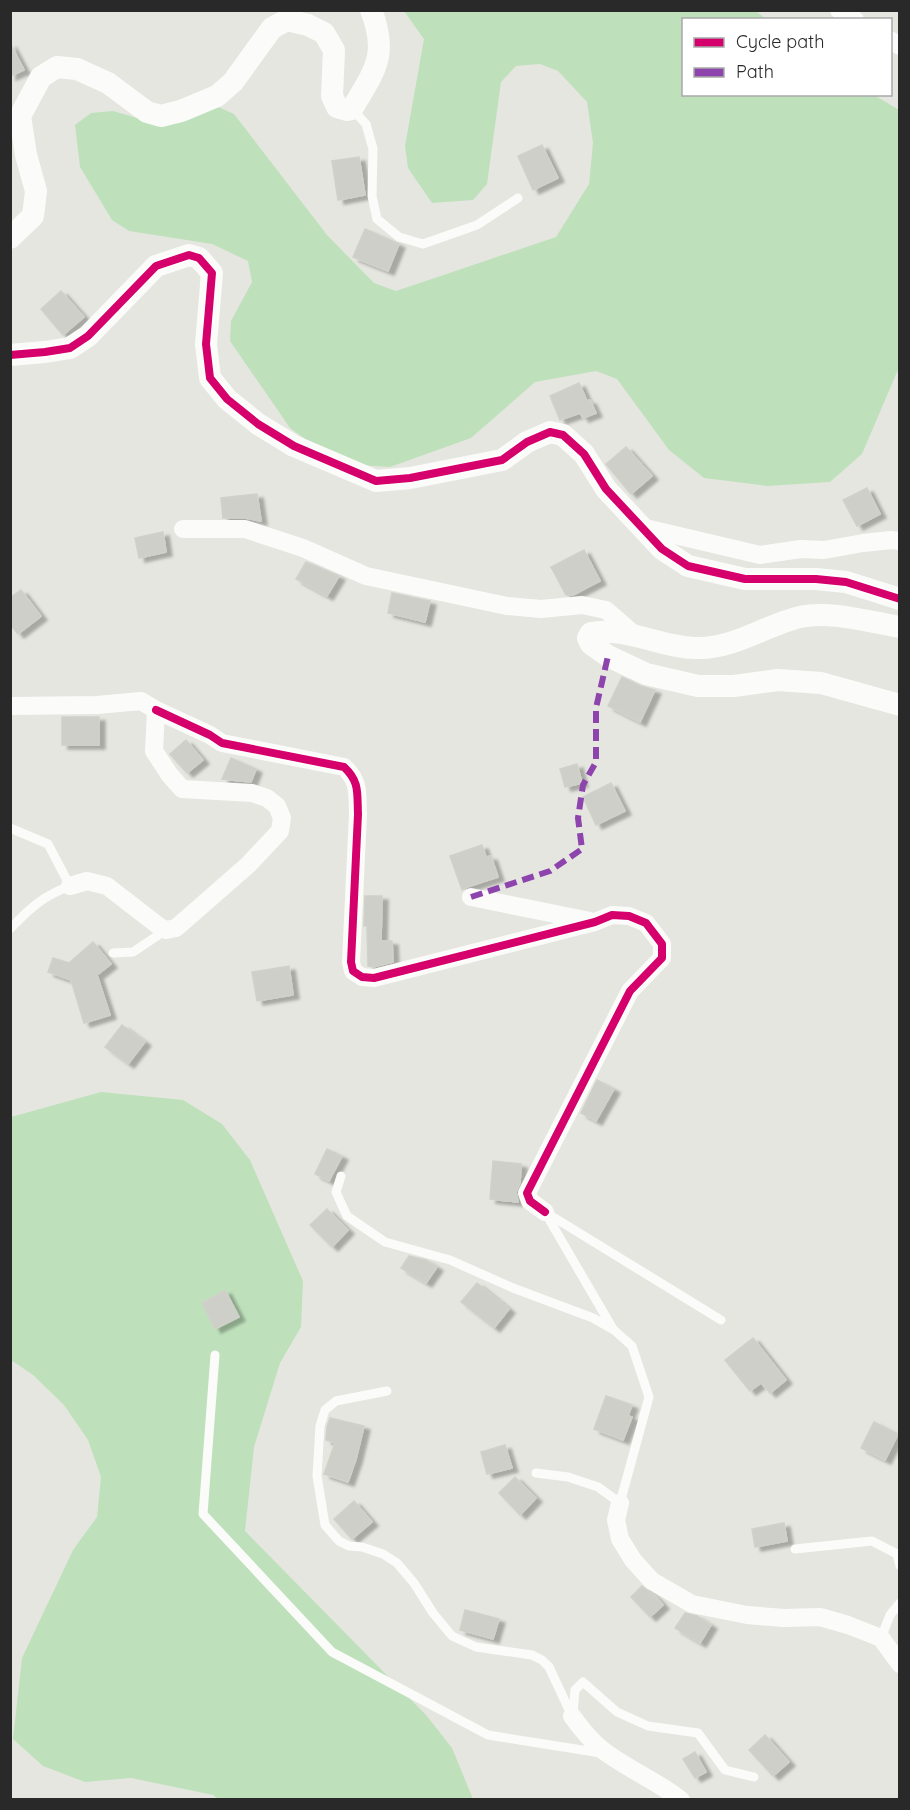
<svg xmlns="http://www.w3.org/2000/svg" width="910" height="1810" font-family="Quicksand,sans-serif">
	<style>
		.green { fill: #bee1bb }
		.building { fill: #cfcfca; stroke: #d1d1cb; stroke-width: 1.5; filter: url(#shadow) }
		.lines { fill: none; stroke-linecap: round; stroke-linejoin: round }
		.service { stroke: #fbfbfa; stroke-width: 9 }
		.minor { stroke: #fbfbfa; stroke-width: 18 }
		.tertiary { stroke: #fbfbfa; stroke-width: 22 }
		.quiet { stroke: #8e44ad; stroke-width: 6; stroke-dasharray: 12 6; stroke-linecap: butt }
		.cycleway-casing { stroke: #fff; stroke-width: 11 }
		.cycleway { stroke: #d6006c; stroke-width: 8 }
	</style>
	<defs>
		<filter id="shadow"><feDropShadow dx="6" dy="4" stdDeviation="1.5" flood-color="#0004"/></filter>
	</defs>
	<rect width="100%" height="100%" fill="#e6e6e0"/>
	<path class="green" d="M404,11H756L766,19L684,20V94L874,95L899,110V370L897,372L862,454L830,482L767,486L704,478L669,450L617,379L596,371L535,382L471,438L390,467L340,464L290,428L230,341L231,321L252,282L248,261L212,244L129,231L112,220L80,167L75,125L91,113L113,111L154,123L214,105L234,114L327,235L374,283L396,291L556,237L589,184L593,143L587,102L558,71L540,64L516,66L501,82L487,184L473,200L432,203L408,168L405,146L424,39Z
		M101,1092L183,1100L222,1124L250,1160L303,1281L301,1327L280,1363L254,1447L245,1531L426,1715L452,1748L473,1799H218L213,1795L131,1778L85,1782L43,1766L13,1739L22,1658L73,1550L97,1517L101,1477L88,1440L64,1405L33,1375L11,1360V1117Z"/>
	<path class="building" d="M10,43L24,70L10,76Z
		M542,145L558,178L533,190L518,156Z
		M359,157L365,195L338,200L332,161Z
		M365,229L399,244L388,271L353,257Z
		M61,291L84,317L63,335L41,309Z
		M579,383L587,401L590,400L596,413L583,418L580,413L560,420L550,396Z
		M626,447L652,476L631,494L606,464Z
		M867,488L880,514L857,526L843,500Z
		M257,494L261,521L245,518H223L221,498Z
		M163,532L166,552L139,558L135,538Z
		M584,550L600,581L573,595H566L551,567Z
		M306,562L339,576L327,596L296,579Z
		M21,590L41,616L18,634L10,624V598Z
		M392,593L430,601L425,622L388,613Z
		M622,677L640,686L655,690L640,722L608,706Z
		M62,717H99V745H62Z
		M186,740L203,760L187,773L170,754Z
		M231,758L256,769L251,782L222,779Z
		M577,764L582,783L565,787L560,769Z
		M611,783L625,811L596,825L583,797Z
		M482,845L486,857L491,856L498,877L467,887L462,890L450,856Z
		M365,896H382L381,941H392L393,962L373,967L368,966L367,926H364Z
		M93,942L111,964L97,975L110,1015L84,1023L71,980L48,972L53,958L69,963Z
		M289,966L293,995L257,1001L252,972Z
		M122,1025L145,1042L128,1064L105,1047Z
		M597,1080L614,1089L596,1121L581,1113Z
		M327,1149L342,1156L329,1181L315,1174Z
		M493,1161L521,1164L520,1183L516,1192L518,1202L490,1199Z
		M327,1209L348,1230L332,1247L310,1225Z
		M409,1256L426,1260L437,1267L426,1283L401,1268Z
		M477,1283L509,1309L494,1328L461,1302Z
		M225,1290L239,1317L215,1329L202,1303Z
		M753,1338L786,1380L770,1393L761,1383L750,1391L725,1360Z
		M606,1396L632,1405L628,1416L632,1417L623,1440L594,1429Z
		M330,1418L364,1426L356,1459L348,1482L324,1474L335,1443L326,1440L327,1427Z
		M874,1422L898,1434L885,1460L861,1448Z
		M505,1445L512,1468L487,1474L481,1452Z
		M515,1477L536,1498L520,1515L499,1493Z
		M354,1501L372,1522L352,1539L334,1519Z
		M784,1523L787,1541L755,1547L752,1529Z
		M642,1586L655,1596L663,1605L650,1617L631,1597Z
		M465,1610L499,1619L493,1639L460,1630Z
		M685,1613L697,1616L711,1625L700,1643L675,1628Z
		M765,1735L789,1762L773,1776L749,1750Z
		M695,1752L706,1772L695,1778L683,1759Z"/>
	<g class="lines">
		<path class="service" d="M352,109L366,124L373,149L372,196L377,219L399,237L423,244L477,225L518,198
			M10,828L48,844L70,886C43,896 30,908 10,929
			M113,953L133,952L166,930
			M341,1176L336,1192L347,1216L385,1242L450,1260L513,1288L593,1318L614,1330L632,1346L649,1397L620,1503L598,1487L568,1477L536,1473
			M545,1212L721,1320
			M546,1214L613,1329
			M215,1355L203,1514L332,1652L488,1735L601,1753
			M387,1391L336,1401L325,1410L320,1426L317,1476L325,1525L339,1541L349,1546L362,1547L383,1554L397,1563L414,1583L433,1613L452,1636L476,1647L532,1655L542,1660L549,1667L572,1716
			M795,1549L872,1541L897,1554L900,1566
			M881,1638L890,1615L900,1603
			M573,1713L575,1690L583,1682L617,1712L648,1726L698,1733L725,1770L754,1777"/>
		<path class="minor" d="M839,10L855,20
			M890,40L900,46
			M641,527L760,555L801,549L824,550L863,543L891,540L900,541
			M183,529H245L303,548L366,576L507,606L541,609L582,605L606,610L636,636
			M10,706L97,705L141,701L156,710L154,751L169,774L182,789L252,793L267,798L277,806L282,818L280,831L248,865L176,928L166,930L160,927L107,886L87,881L70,886
			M156,710L210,735L222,743L344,767C360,782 357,793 358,814L351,962L353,971L362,977L374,978L595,922L612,915L629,916L646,923L662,944V958L630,991L527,1193L530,1201L545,1212
			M471,897L590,921
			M620,1503L616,1520L620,1539L633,1560L652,1581L692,1604L747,1615L784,1618L820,1617L848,1625L881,1638L900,1664
			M572,1716C582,1730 593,1744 608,1754C632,1771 658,1782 681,1800"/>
		<path class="tertiary" d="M10,238L33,216L36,191L26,155L20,116L41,77L57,67L77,69L108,83L147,112L161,116L181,111L217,96L233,82L272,28L287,20L308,25L324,33L334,50L332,96L337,107L347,110L352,109C374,71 389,56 371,10
			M10,355L45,352L70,348L88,336L156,266L189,255L199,258L212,273L206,344L210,378L227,399L258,424L294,446L376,481L410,478L502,460L527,442L550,432L563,435L584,454L606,489L662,549L688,566L745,579H816L846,582L900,599
			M900,627C869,622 830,610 800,617C766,625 735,648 699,648C664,649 626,626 591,633L588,638L591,644L608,656L646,674L698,686H734L778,680L821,683L900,705"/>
		<path class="quiet" d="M471,897L550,871L582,849L578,818L583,785L596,762V708L608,656"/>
		<g class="cycleway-casing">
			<path id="cycleway" d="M10,355L45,352L70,348L88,336L156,266L189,255L199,258L212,273L206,344L210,378L227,399L258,424L294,446L376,481L410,478L502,460L527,442L550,432L563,435L584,454L606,489L662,549L688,566L745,579H816L846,582L900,599
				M156,710L210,735L222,743L344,767C360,782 357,793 358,814L351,962L353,971L362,977L374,978L595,922L612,915L629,916L646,923L662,944V958L630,991L527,1193L530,1201L545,1212"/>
		</g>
		<use href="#cycleway" class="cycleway"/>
	</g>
	<rect width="910" height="1810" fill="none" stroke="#292929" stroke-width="24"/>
	<rect x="682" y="18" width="210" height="78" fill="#ffffff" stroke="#a9a9a9" stroke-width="1.5"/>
	<rect x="694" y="38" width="30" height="9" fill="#d6006c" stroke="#a9a9a9" stroke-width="1.5"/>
	<text x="736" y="48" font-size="18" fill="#292929">Cycle path</text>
	<rect x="694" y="68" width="30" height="9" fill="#8e44ad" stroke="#a9a9a9" stroke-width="1.5"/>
	<text x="736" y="78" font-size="18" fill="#292929">Path</text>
</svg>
